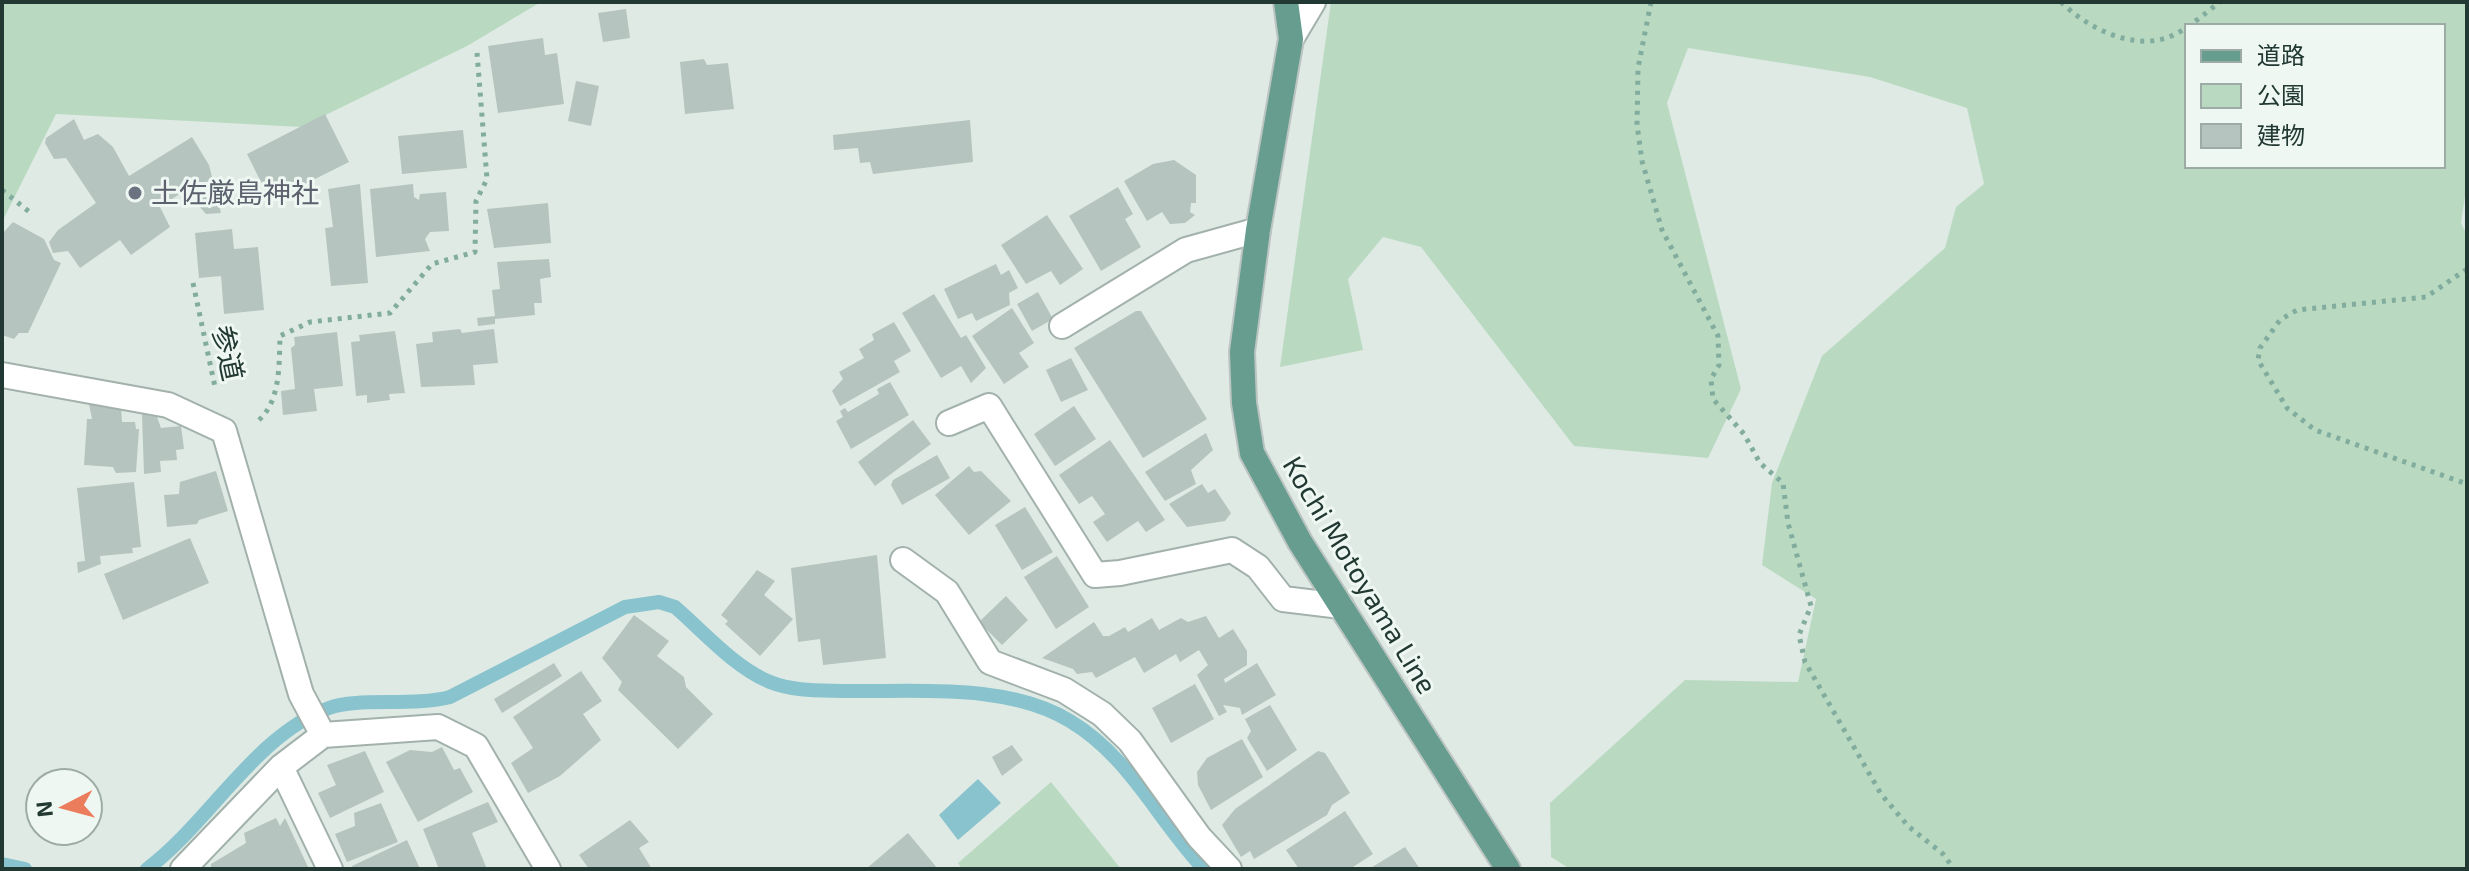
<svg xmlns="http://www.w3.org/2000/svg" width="2469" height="871" font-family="'Exo 2','Noto Sans JP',sans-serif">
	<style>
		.green { fill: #b9dac1; fill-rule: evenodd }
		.water { fill: #89c3cd }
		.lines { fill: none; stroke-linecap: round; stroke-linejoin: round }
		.stream { stroke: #89c3cd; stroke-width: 14 }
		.building { fill: #b5c4be }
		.street-casing { stroke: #a2b1ac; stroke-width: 28 }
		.primary-casing { stroke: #bcc4c2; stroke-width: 28 }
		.path { stroke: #81ac9e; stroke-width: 5; stroke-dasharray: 4 6; stroke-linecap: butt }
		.street { stroke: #fff; stroke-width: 24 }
		.primary { stroke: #669d8e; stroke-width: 24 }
		.worship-dot { fill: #6b7280; stroke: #eff7f3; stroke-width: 3 }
		.labels { text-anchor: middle; stroke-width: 6; stroke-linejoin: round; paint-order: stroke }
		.worship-label { font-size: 28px; fill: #5b616d; stroke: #eff7f3; text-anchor: start }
		.street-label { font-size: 28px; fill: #213932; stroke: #eff7f3 }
	</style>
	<rect width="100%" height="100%" fill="#dfeae5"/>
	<path class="green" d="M2,2H541L467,46L301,127L56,114L2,222Z
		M1331,2H2467V183L2461,223L2467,235V869H1570L1551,857L1550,803L1685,680L1798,682L1816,599L1762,565L1772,483L1822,356L1945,248L1956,207L1984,184L1967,108L1870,77L1688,48L1667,103L1741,389L1708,458L1574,446L1421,247L1383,237L1348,279L1363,350L1280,367ZM2187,26H2443V166H2187Z
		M1051,782L1121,869H962L958,863Z"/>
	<path class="water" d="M978,779L1001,803L958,840L939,815Z"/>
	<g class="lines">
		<path class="stream" d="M2,864L25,869
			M147,869C209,823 255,735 329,708C358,697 413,707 450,697L625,607L659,602L675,607C704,632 734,667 770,682C795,692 822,690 849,691C919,692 1007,683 1070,721C1130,757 1157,819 1204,869"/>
	</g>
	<path class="building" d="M626,9L630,38L603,42L598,13Z
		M543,38L545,55L557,53L564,104L498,113L488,46Z
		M704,59L707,65L728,63L734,109L685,114L680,62Z
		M576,81L599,86L591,126L568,121Z
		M325,114L349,162L291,191L285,180L265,190L247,154Z
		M74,119L84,140L98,134L113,147L129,176L192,137L209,165L221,213L206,214L197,204L196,183L160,207L170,227L131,255L120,240L80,268L68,251L53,253L49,242L58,230L96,203L66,158L54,159L45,143L46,138Z
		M970,120L973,162L873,174L870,162L860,163L858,148L834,150L833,135Z
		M463,130L467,168L402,174L398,136Z
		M1174,160L1196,175V203H1191L1190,212L1195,215L1185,223L1170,224L1162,212L1147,221L1124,181L1153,164Z
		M360,184L368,283L331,286L325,228L333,227L328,189Z
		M413,184L414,197L419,200L420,194L446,192L449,231L430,232L425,239L430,251L376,257L370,189Z
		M1118,187L1133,214L1125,219L1141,247L1101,271L1069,216Z
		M548,203L551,243L494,248L487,209Z
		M1047,215L1083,269L1060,285L1051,271L1026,284L1001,245Z
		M13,222L44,239L54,260L61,263L28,333H19L14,339L2,335V234Z
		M232,229L234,249L258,247L264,310L224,314L221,276L199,278L195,233Z
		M549,259L551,277L540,279L542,303H534L535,315L495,319V324L478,326L477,318L495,316L492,290L500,289L497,262Z
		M996,264L1001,275L1009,270L1018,288L1009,293L1010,305L976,321L972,313L958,319L944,289Z
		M1038,292L1053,319L1032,331L1017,304Z
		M934,294L961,338L966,335L986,368L971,383L961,366L941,378L902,313Z
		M1012,308L1034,343L1019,353L1029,367L1004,384L972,336Z
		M1136,311H1141L1207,419L1143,458L1074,348Z
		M894,322L911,351L894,361L900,372L840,406L832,391L843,379L839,372L864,358L859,349L874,340L872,334Z
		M460,329L462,333L494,329L498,363L473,365L475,385L421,387L416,344L433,342L432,332Z
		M395,331L405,393L389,394L390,400L367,403V395L356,396L351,342L360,341L359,335Z
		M337,332L343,386L314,389L317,411L283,415L281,391L295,389L291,348L295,345L294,337Z
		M1071,358L1088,390L1061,402L1046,370Z
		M890,382L909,415L851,449L836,421L843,417L840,411L845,408L848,412L879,394L877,389Z
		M88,399L121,406L122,422H135L136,429H139L136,472L116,473L113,467L84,465L87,419H92Z
		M1074,406L1096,439L1055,466L1034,434Z
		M142,414L157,417L161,428L181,426L184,449L176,450L177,460L160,461L161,472L144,474Z
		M913,420L931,444L875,486L858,462Z
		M1206,433L1213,450L1191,470L1196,484L1165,501L1145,472Z
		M1110,440L1165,520L1146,532L1138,521L1107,542L1093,522L1105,514L1092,496L1079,504L1059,475Z
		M937,455L950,478L902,505L891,485L893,480Z
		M969,466L974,472L981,471L1011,501L969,535L935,495Z
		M216,471L228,511L199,520L197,524L167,527L164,495L179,494L180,482Z
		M134,482L141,547L132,548L133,553L100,556L101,564L78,573L77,562L85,561L77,488Z
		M1202,484L1208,493L1215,489L1231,513L1225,521L1187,527L1169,504Z
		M1025,507L1053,552L1022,570L995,525Z
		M190,538L209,583L123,620L104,574Z
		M877,555L886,658L823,665L820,639L798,642L791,568Z
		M1057,556L1089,607L1056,629L1024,577Z
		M757,570L775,581L764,595L793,619L760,656L725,624L728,621L721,615Z
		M1006,596L1028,620L1002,645L979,622Z
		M634,615L669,641L657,656L684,677L686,687L713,714L678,749L618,690L622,682L602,658Z
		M1206,616L1219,638L1233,629L1247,651V665L1224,679L1225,683L1257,663L1276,695L1242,715L1240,708L1223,705L1227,712L1219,716L1197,675L1208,665L1199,650L1180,662L1176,654L1144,673L1135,657L1096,678L1092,672L1077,674L1073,669L1042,658L1094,622L1103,636H1109L1125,627L1128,632L1152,618L1159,630L1181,618L1188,622Z
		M554,663L562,676L502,713L494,699Z
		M581,671L602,701L583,714L601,740L560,776L528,793L511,763L533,748L513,717Z
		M1195,684L1214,719L1171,743L1152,708Z
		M1270,705L1297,750L1267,771L1247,738L1251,731L1245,719Z
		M1242,739L1263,777L1211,810L1198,785L1197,772L1207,758Z
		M1012,745L1023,760L1002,776L992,757Z
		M442,747L454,770L460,768L473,792L418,822L386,762L410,750L432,752Z
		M365,751L384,792L330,818L318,793L336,785L327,765Z
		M1318,751L1325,753L1350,793L1332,805L1327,815L1254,859L1250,851L1241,857L1222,825L1235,809Z
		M488,802L498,822L472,833L487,869H439L423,829Z
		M381,803L398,842L347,862L335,834L355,826L354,813Z
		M1345,811L1373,854L1350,869H1299L1286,850Z
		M276,818L280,826L285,818L309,869H211V864L246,843L244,833Z
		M630,820L649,842L639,848L652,869H589L579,855Z
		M908,833L938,869H866Z
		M407,840L420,869H353L352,866Z
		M1405,847L1420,869H1369Z"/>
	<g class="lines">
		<g class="street-casing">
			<path id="street" d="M1291,39L1313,2
				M1062,326L1186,250L1258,230
				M2,375L168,405L224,431L301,694L323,735
				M949,423L989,406L1095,575L1120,573L1232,550L1258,567L1283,599L1341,606
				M903,560L947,592L990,662L1064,690L1102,714L1130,741L1199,837L1229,869
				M281,767L330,869
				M183,869L281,767L323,735L438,727L476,746L548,869"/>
		</g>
		<g class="primary-casing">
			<path id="primary" d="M1286,2L1291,39L1258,230L1242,352L1244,403L1252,453L1300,542L1508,869"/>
		</g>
		<path class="path" d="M1651,2L1638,68L1637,125L1642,161L1662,230L1718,336L1719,365L1711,379L1713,399L1744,434L1760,463L1783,483L1788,523L1811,606L1799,635L1805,662L1881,794L1908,826L1943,854L1954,869
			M2061,2C2086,27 2132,51 2169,37C2187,30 2205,13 2220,2
			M2,190L32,214
			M2467,269L2426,297L2297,310L2280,320L2260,348L2258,360L2287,408L2315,430L2467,484
			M193,283L215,387
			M259,420C281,400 279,363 280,336L310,322L390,313L432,264L475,252L476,201L487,179L477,53"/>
		<use href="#street" class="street"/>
		<use href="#primary" class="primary"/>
	</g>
	<circle class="worship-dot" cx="135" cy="193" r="8"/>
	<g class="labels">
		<g class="worship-label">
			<text x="151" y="203">土佐厳島神社</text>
		</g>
		<g class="street-label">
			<text transform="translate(228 353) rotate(78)" y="10">参道</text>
			<text transform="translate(1360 575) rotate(59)" y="10">Kochi Motoyama Line</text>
		</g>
	</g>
	<rect width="2469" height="871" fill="none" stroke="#213932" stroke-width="8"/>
	<rect x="2185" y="24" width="260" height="144" fill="#eff7f3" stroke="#9daba6" stroke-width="2"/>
	<rect x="2201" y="50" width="40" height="12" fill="#669d8e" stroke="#9daba6" stroke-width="2"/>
	<text x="2257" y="64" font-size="24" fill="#213932">道路</text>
	<rect x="2201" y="84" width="40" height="24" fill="#b9dac1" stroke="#9daba6" stroke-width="2"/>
	<text x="2257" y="104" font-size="24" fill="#213932">公園</text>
	<rect x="2201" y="124" width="40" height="24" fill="#b5c4be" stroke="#9daba6" stroke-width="2"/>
	<text x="2257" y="144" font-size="24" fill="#213932">建物</text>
	<g transform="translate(64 807) rotate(264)"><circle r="38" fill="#eff7f3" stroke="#9daba6" stroke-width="2"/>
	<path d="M0-6L14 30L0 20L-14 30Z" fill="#eb7d5c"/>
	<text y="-12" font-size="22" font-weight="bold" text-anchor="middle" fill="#213932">N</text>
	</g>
</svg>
